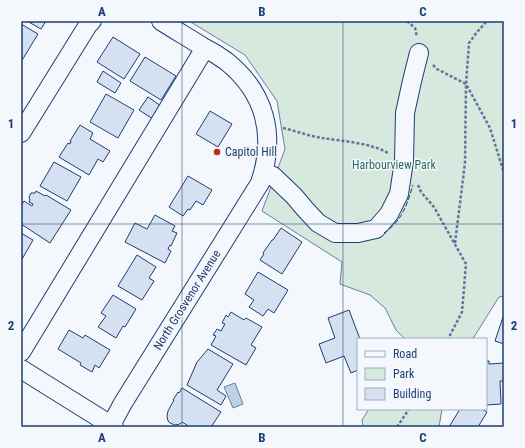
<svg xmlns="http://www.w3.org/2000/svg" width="525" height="448" font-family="'Roboto Condensed',sans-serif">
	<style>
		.green { fill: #d7e8df; stroke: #687fa3 }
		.water { fill: #bed0e5; stroke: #687fa3 }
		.building { fill: #d5e0f0; stroke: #1d3f73 }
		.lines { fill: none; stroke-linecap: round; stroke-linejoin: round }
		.minor-casing { stroke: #1d3f73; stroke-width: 20 }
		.path { stroke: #5e769c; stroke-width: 2.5; stroke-dasharray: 3 2; stroke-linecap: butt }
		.minor { stroke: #f4f7fb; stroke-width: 18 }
		.fence { stroke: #1d3f73; stroke-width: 1; stroke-dasharray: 5 2; stroke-linecap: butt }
		.grid { fill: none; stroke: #1d3f73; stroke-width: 1; stroke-opacity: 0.55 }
		.poi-dot { fill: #c62828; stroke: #f4f7fb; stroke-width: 1.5 }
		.labels { text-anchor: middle; stroke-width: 3; stroke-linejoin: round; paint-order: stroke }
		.poi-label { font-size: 12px; fill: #1d3f73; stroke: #f4f7fb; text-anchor: start }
		.park-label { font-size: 12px; fill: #2c6c60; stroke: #f4f7fb }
		.street-label { font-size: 12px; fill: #1d3f73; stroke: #f4f7fb }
		.neatline { fill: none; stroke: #1d3f73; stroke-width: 1.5 }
		.grid-label { font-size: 13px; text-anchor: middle; font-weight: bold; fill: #1d3f73 }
	</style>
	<rect width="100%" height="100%" fill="#f4f7fb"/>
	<path class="green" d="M189,21H504V296L499,297L474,337L471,339H405L396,330L385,308L370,295L340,284L342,262L262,211L285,149L277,101L245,55Z
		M369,409H442L439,427H363L362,420Z"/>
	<path class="water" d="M235,383L243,404L233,408L224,387Z"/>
	<path class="building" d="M27,21H46L41,29Z
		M21,24L38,34L21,62Z
		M113,37L140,54L124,79L97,62Z
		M145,57L176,76L161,100L130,81Z
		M103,71L121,83L115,93L97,82Z
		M106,94L134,110L118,138L90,122Z
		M148,97L161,106L153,119L139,110Z
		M210,111L232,124L218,147L196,134Z
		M80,125L93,133L90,139L110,151L103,162L98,159L89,175L59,157L68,143L70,144L71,141H70Z
		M54,162L81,177L67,201L40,186Z
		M188,176L212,190L203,205L196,201L190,210L188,209L183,216L169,207Z
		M36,191L45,196L46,195L71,210L50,243L21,224V206L24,201L32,206L33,204L29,202L30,200L29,197L31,193H35Z
		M155,215L175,226L172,231L177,233L171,246L170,245L168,249L171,251L165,263L125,242L135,223L147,229Z
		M281,228L302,242L282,274L260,260L264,254L263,253L272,240H273Z
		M21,233L33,240L21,261Z
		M137,255L156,267L149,278L154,281L142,300L118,286Z
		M258,272L288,290L274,313L268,309L263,316L249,307L254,300L245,294Z
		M113,295L136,309L125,327L123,326L116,338L98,327L106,316L101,313Z
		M349,310L360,339H358V370L351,373L344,356L326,363L319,344L335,338L328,318Z
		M231,312L244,320L246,318L262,327L251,345L256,348L246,365L211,345L216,336L213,335L217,329L221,331L225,324L222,323L226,315L228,317Z
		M504,314V344L495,341Z
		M69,330L83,338L85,335L110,350L99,368L95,365L92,372L80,365L81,363L58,349Z
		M208,349L233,364L217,390L226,396L221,405L187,385L197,362Z
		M486,361H489V364L504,363V381H500L501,404L486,405Z
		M182,388L221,412L211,427H190L182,422L180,424L175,425L170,423L168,421L167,416L168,411L174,400H173L178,392L179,393Z
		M460,409H482L487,412L478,427H449Z"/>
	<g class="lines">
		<g class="minor-casing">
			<path id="minor" d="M21,133L88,25L92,21
				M264,172L273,176L294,196L305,209L318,223L335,233H358L376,229L389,214L399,194L404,161L405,113L412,81L419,53
				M21,352L205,48
				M21,369L114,427
				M110,427L123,403L260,183C276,136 266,93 226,61C219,56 211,51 203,47C189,38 175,30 161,21"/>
		</g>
		<path class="path" d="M407,21L415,28L417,37
			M433,65L437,69L466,84L490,128L504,173
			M283,128C296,131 309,136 322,138C342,141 371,143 388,153
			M418,185L421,192L434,207L466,264L462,312L448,339
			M455,243L465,163L466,84L469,43L477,32L487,21
			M397,427L409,409"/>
		<use href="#minor" class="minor"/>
		<path class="fence" d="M384,233C402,221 407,205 413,185"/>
	</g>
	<path class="grid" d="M182,21V427M343,21V427M21,224H504"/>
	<circle class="poi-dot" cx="217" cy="152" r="4"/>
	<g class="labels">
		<g class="poi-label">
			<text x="225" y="156">Capitol Hill</text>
		</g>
		<g class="park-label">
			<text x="394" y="169">Harbourview Park</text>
		</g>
		<g class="street-label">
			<text transform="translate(187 300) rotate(-58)" y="4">North Grosvenor Avenue</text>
		</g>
	</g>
	<rect width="525" height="448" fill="none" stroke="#f4f7fb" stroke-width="44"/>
	<rect x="357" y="338" width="130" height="72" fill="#f4f7fb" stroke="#9eadc5"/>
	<rect x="365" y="351" width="20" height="6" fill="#f4f7fb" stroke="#9eadc5"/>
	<text x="393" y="358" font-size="12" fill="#1d3f73">Road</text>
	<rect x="365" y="368" width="20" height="12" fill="#d7e8df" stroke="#9eadc5"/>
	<text x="393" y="378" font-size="12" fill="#1d3f73">Park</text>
	<rect x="365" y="388" width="20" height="12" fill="#d5e0f0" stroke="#9eadc5"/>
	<text x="393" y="398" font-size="12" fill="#1d3f73">Building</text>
	<rect x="22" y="22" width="481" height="404" class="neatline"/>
	<g class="grid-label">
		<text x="102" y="16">A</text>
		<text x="262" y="16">B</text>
		<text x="423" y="16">C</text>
		<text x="11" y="128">1</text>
		<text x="514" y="128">1</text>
		<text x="11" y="330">2</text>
		<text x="514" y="330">2</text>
		<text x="102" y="442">A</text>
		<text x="262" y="442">B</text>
		<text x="423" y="442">C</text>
	</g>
</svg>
